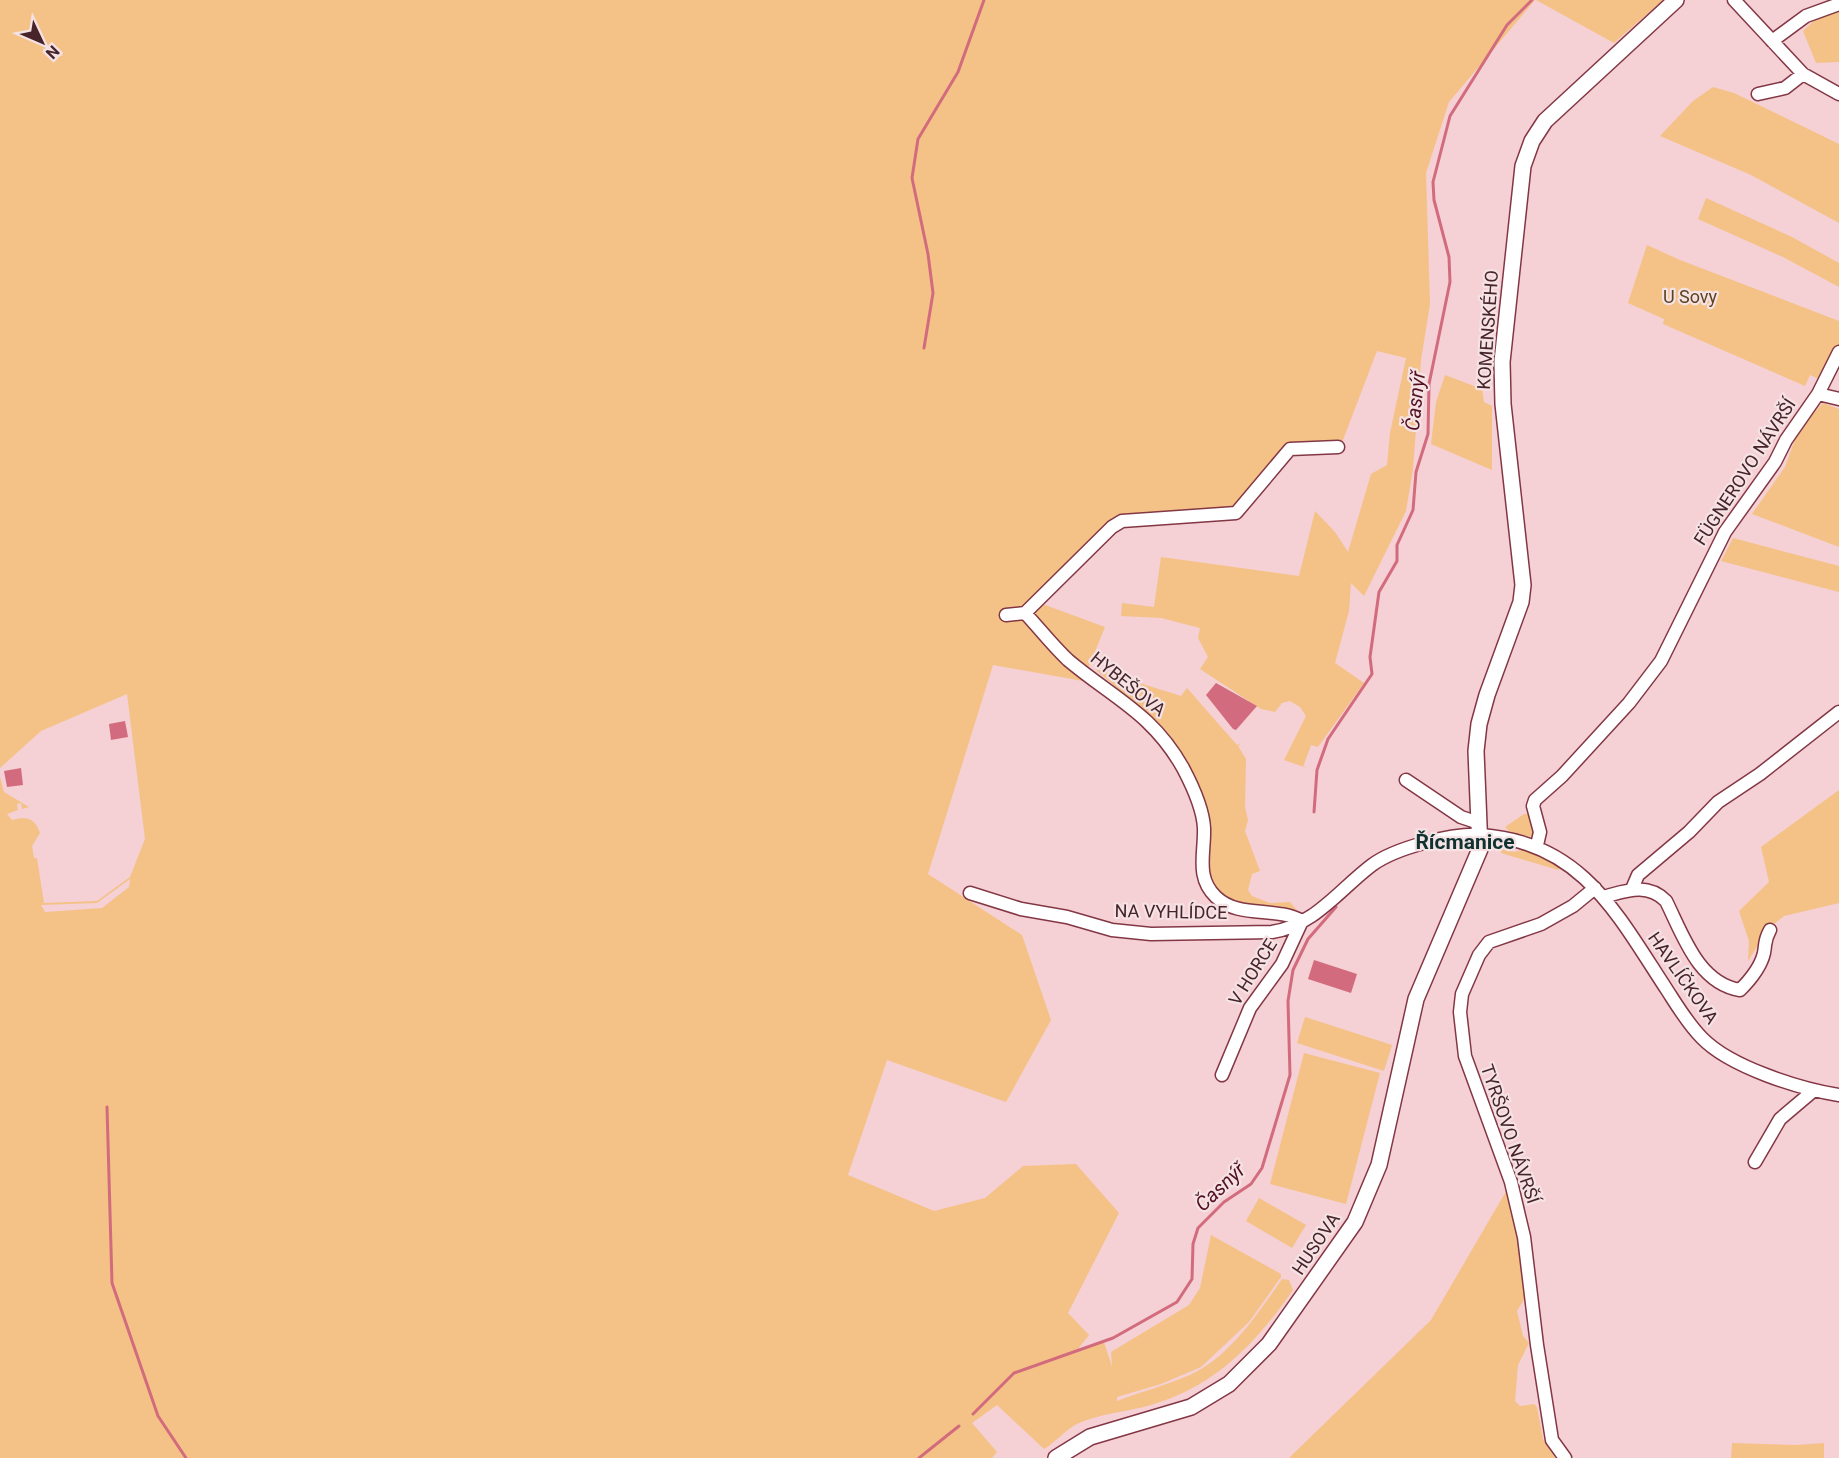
<svg xmlns="http://www.w3.org/2000/svg" width="1839" height="1458" font-family="Roboto,sans-serif">
	<style>
		.green { fill: #f4c286; fill-rule: evenodd }
		.water { fill: #d26b7d }
		.lines { fill: none; stroke-linecap: round; stroke-linejoin: round }
		.stream { stroke: #d26b7d; stroke-width: 3 }
		.minor-casing { stroke: #833745; stroke-width: 15 }
		.major-casing { stroke: #833745; stroke-width: 18 }
		.minor { stroke: #fff; stroke-width: 12 }
		.major { stroke: #fff; stroke-width: 15 }
		.labels { text-anchor: middle; stroke-width: 4.5; stroke-linejoin: round; paint-order: stroke }
		.park-label { font-size: 18px; fill: #5e421e; stroke: #f5e2e4 }
		.street-label { font-size: 18px; fill: #462429; stroke: #f5e2e4 }
		.water-label { font-size: 20px; font-style: italic; fill: #521021; stroke: #f5e2e4 }
		.quarter-label { font-size: 21px; font-weight: bold; fill: #0f3230; stroke: #f5e2e4 }
	</style>
	<rect width="100%" height="100%" fill="#f5d0d4"/>
	<path class="green" d="M0,0H1535L1449,102L1426,173L1430,304L1421,360L1413,469L1406,511L1364,596L1351,583L1349,611L1335,663L1364,683L1318,747L1311,745L1303,767L1310,769L1284,760L1306,716L1300,707L1290,701L1282,703L1275,712L1261,709L1200,669L1208,657L1198,638L1200,628L1161,618L1121,616L1122,603L1154,607L1161,557L1299,576L1315,511L1335,532L1348,552L1371,474L1387,465L1390,433L1406,358L1377,351L1341,445H1290L1236,507L1117,518L1037,602L1105,627L1083,681L993,665L928,874L1022,935L1051,1020L1006,1102L887,1060L848,1175L934,1211L985,1198L1023,1166L1076,1164L1119,1213L1068,1313L1089,1335L1078,1349L1104,1342L1112,1367L1111,1352L1189,1305L1200,1288L1211,1235L1281,1274V1277L1249,1322L1201,1367L1161,1384L1117,1397V1401C1140,1392 1167,1385 1190,1375C1230,1357 1258,1313 1282,1279L1289,1280L1293,1290C1256,1343 1216,1386 1151,1405C1126,1412 1101,1413 1077,1424C1065,1430 1056,1442 1044,1449L997,1405L972,1423L997,1452L992,1458H0V777L4,792L29,807L22,809L21,803L17,804L18,810L7,814L12,820C27,816 35,818 40,833L32,846L34,858H37L44,903L97,901L130,877L145,839L127,694L41,731L0,768ZM130,879L129,887L102,908L45,912L41,905L97,903Z
		M1536,0H1663L1614,43Z
		M1839,10V62L1816,63L1803,31L1820,15Z
		M1713,87L1734,93L1839,144V223L1751,175L1660,136L1693,101Z
		M1706,198L1792,237L1839,263V287L1783,257L1698,219Z
		M1647,245L1680,260L1839,321V346L1821,380L1810,375L1805,386L1663,324L1664,319L1628,303Z
		M1445,375L1482,389L1484,402L1492,406V470L1431,444L1436,402Z
		M1823,403L1839,409V547L1752,514L1785,467L1799,428Z
		M1733,538L1839,566V592L1721,561Z
		M1095,669L1181,696L1187,688L1237,745L1241,743L1238,746L1246,759L1245,807L1248,820L1245,831L1260,871L1252,874L1248,890L1252,896L1270,903L1290,902L1297,910C1266,908 1234,909 1212,885L1195,784L1139,707Z
		M1839,790V903L1784,916L1769,928L1748,961L1749,941L1739,911L1769,882L1761,847Z
		M1524,814H1528C1533,821 1538,829 1530,837L1509,831L1505,827Z
		M1502,849L1514,852L1527,849L1561,864L1558,870L1501,853Z
		M1305,1017L1392,1045L1384,1071L1297,1043Z
		M1304,1053L1380,1073L1346,1204L1270,1184Z
		M1508,1188L1518,1224L1527,1295L1517,1311L1523,1336L1529,1343L1518,1365L1515,1401L1520,1406L1534,1404L1537,1407L1543,1439L1555,1458H1289L1431,1320Z
		M1259,1198L1306,1225L1292,1248L1246,1221Z
		M1732,1443L1796,1445L1824,1443V1458H1731Z"/>
	<path class="water" d="M1216,683L1257,706L1236,730L1233,729L1206,695Z
		M125,721L128,737L111,740L109,724Z
		M21,768L23,785L7,787L4,771Z
		M1314,960L1357,974L1351,993L1308,979Z"/>
	<g class="lines">
		<path class="stream" d="M924,348L933,293L928,254L912,178L918,139L958,72L984,0
			M1314,812L1317,770L1328,739L1372,674L1370,657L1379,592L1397,561V545L1413,510L1416,472L1428,434L1429,384L1450,282L1449,257L1434,200L1433,182L1450,116L1507,25L1532,0
			M107,1107L112,1283L158,1416L186,1458
			M973,1414L1014,1373L1113,1338L1177,1302L1192,1279L1193,1244L1198,1228L1224,1202L1251,1184L1262,1168L1290,1075L1288,1001L1293,970L1308,939L1336,907
			M919,1458L959,1426"/>
		<g class="minor-casing">
			<path id="minor" d="M1734,0L1803,74L1839,94
				M1772,41L1806,16L1839,4
				M1758,94L1785,88L1803,74
				M1818,394L1839,399
				M1025,613L1112,527L1122,521L1236,513L1290,449L1338,447
				M1006,615L1025,613C1039,628 1053,646 1068,660C1113,698 1152,713 1183,768C1192,785 1203,808 1204,828C1205,853 1195,877 1216,897C1239,919 1275,906 1302,921
				M1406,780L1461,817L1479,823
				M1537,845L1540,832L1533,806L1535,800L1562,776L1629,703L1661,661L1725,532L1775,462L1786,440L1818,394L1839,352
				M1632,889L1638,875L1689,832L1718,802L1760,774L1839,712
				M970,893L1021,909L1067,917L1112,930L1151,934L1272,932C1314,926 1340,889 1372,865C1395,848 1452,833 1481,835C1582,842 1617,914 1667,990C1678,1007 1688,1024 1702,1038C1730,1067 1800,1089 1839,1095
				M1603,897C1626,891 1647,882 1666,901C1683,935 1698,983 1740,990C1749,981 1761,966 1764,953C1766,942 1764,941 1770,930
				M1222,1075L1250,1008L1282,964L1302,921
				M1755,1162L1780,1119L1813,1091
				M1565,1458L1552,1440L1537,1345L1524,1237L1511,1182L1465,1056L1460,1012L1462,994L1479,955L1489,942L1541,924L1573,906L1595,888"/>
		</g>
		<g class="major-casing">
			<path id="major" d="M1056,1458L1090,1437L1191,1407L1229,1384L1269,1344L1355,1222L1379,1165L1416,999L1480,849L1476,751L1479,724L1487,695L1521,602L1523,585L1503,404L1502,362L1523,166L1532,141L1545,121L1676,0"/>
		</g>
		<use href="#minor" class="minor"/>
		<use href="#major" class="major"/>
	</g>
	<g class="labels">
		<g class="park-label">
			<text x="1690" y="303">U Sovy</text>
		</g>
		<g class="street-label">
			<text transform="translate(1488 330) rotate(-86)" y="6">KOMENSKÉHO</text>
			<text transform="translate(1745 472) rotate(-57)" y="6">FÜGNEROVO NÁVRŠÍ</text>
			<text transform="translate(1128 684) rotate(39)" y="6">HYBEŠOVA</text>
			<text transform="translate(1171 912) rotate(1)" y="6">NA VYHLÍDCE</text>
			<text transform="translate(1253 972) rotate(-58)" y="6">V HORCE</text>
			<text transform="translate(1683 978) rotate(55)" y="6">HAVLÍČKOVA</text>
			<text transform="translate(1510 1134) rotate(71)" y="6">TYRŠOVO NÁVRŠÍ</text>
			<text transform="translate(1316 1244) rotate(-56)" y="6">HUSOVA</text>
		</g>
		<g class="water-label">
			<text transform="translate(1415 401) rotate(-84)" y="7">Časnýř</text>
			<text transform="translate(1220 1187) rotate(-43)" y="7">Časnýř</text>
		</g>
		<g class="quarter-label">
			<text x="1465" y="849">Řícmanice</text>
		</g>
	</g>
	<g transform="translate(42 42) rotate(134)" stroke="#f5e2e4" stroke-width="4.5" paint-order="stroke">
	<path d="M0-4.5L10 22L0 15L-10 22Z" fill="#462429"/>
	<text y="-9" font-size="16" font-weight="bold" text-anchor="middle" fill="#462429">N</text>
	</g>
</svg>
